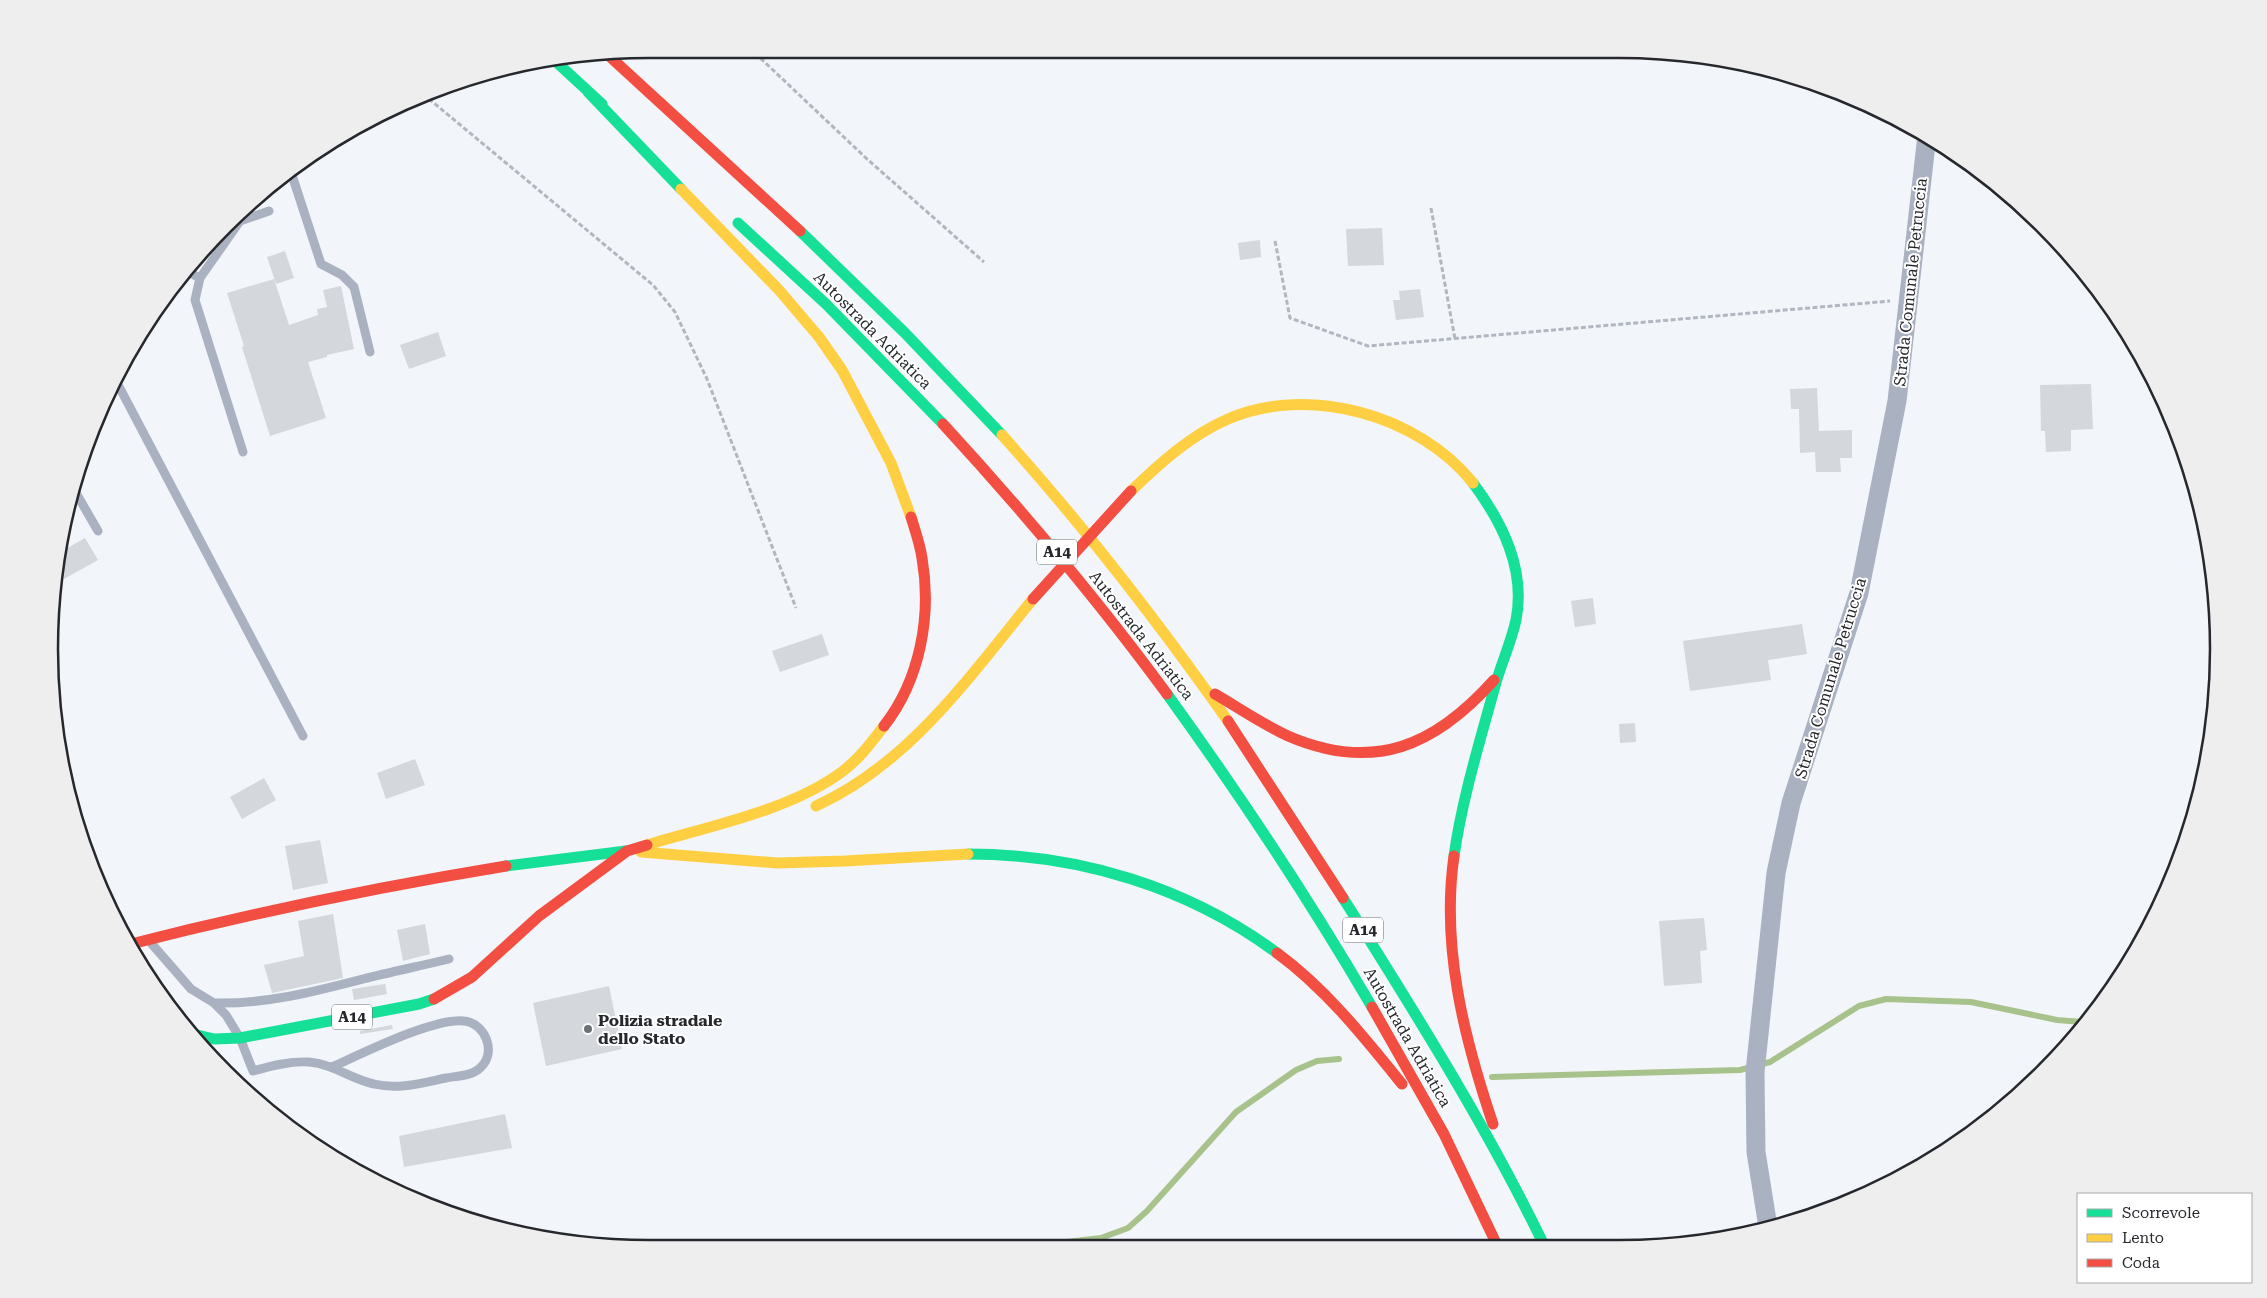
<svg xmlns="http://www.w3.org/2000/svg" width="2267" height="1298" font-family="'Roboto Serif',serif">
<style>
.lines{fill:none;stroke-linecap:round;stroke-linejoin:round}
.stream{stroke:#a8c28b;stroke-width:6}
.building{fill:#d4d7db}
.path{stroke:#b1b7c0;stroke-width:3;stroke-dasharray:5 2.5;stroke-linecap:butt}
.lane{stroke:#aab2c1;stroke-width:9}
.street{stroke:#aab2c1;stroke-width:19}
.fast{stroke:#16e098;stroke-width:11}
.slow{stroke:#ffcf43;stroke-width:11}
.jam{stroke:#f24e42;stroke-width:11}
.jam-bridge{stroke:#f24e42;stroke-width:11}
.poi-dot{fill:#6d7075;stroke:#fff;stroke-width:2}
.labels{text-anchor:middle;stroke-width:4;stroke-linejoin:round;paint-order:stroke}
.shield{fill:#fff;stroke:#67686c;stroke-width:1}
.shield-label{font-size:15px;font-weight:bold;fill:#26282d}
.street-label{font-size:16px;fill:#26282d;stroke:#fff}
.poi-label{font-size:16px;font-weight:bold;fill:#26282d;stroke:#fff;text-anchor:start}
.rim{fill:none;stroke:#26282d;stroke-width:2.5}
</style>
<rect width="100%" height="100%" fill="#f2f5fa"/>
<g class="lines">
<path class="stream" d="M1492 1077 1740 1070 1770 1062 1859 1006 1886 999 1971 1002 2057 1020 2082 1022
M1031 1246 1101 1238 1128 1228 1147 1211 1236 1112 1296 1070 1317 1061 1339 1059"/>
</g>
<path class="building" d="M1382 228 1384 265 1348 266 1346 229Z
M1260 240 1261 257 1240 260 1238 243Z
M285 251 294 278 276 284 267 257Z
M274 279 289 325 318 315 317 309 327 307 323 290 341 286 354 349 327 355V357L308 362 326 418 270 436 242 347 244 346 227 293Z
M1420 289 1424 317 1396 320 1393 300H1400L1399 291Z
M438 332 446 356 409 369 400 345Z
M2091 384 2093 429 2071 430V451L2046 452 2045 431H2041L2040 385Z
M1817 388 1819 431 1852 430V458H1840L1841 472H1816L1815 452 1800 453 1799 409H1791L1790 389Z
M85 538 98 560 53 585 57 554Z
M1593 598 1596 624 1575 627 1571 601Z
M1802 624 1807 654 1768 660 1771 680 1690 691 1683 641Z
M822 634 829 655 780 672 772 651Z
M1635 723 1636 742 1620 743 1619 724Z
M415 759 425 785 386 799 377 773Z
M264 778 276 800 242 819 230 797Z
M320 840 328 883 293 890 285 846Z
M333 914 343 978 272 993 264 965 304 956 298 921Z
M1704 918 1707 950 1700 951 1702 983 1664 986 1659 921Z
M425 924 430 954 403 961 397 930Z
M385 984 387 994 354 1000 352 989Z
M609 986 622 1049 546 1066 533 1003Z
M392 1025 393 1029 360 1034V1031Z
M505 1114 512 1148 404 1167 399 1136Z"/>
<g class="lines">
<path class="path" d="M755 53 867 159 984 262
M423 94 653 285 675 312 707 379 796 608
M1431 208 1455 339
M1275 241 1290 318 1368 346 1890 301"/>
<path class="lane" d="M290 169 321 264 342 275 354 287 370 352
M186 271 200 278
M114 377 303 736
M243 452 195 300 200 278 240 221 269 211
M72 486 98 531
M151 943 191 989 214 1003 226 1015 240 1038 253 1071C271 1066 290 1061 309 1062 333 1064 351 1079 374 1084 398 1090 422 1083 446 1078 457 1076 473 1076 481 1067 497 1052 485 1023 464 1021 435 1017 361 1054 332 1067
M215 1003C267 1004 313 992 363 979 391 972 420 966 449 959"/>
<path class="street" d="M1768 1227 1756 1152 1755 1072 1776 873 1791 803 1859 593 1897 401 1927 135"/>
<path class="fast" d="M552 58 602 104
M588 92 681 189
M738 223 826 304 943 424
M800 231 905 333 1002 435
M1167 694C1240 795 1309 899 1372 1007
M968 854C1079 854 1188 887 1277 953
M1454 856C1462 799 1480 741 1495 686 1501 664 1511 643 1516 620 1526 569 1502 522 1473 483
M506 866 626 851
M1343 898C1414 1011 1486 1125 1544 1245
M189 1033 214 1039 240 1038 419 1004 434 999"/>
<path class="slow" d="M681 189 779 290 819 337 842 370 891 463 911 517
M1002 435C1084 526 1158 622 1228 721
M1131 491C1160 463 1191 435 1228 419 1308 384 1419 415 1473 483
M816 806C910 763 969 677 1033 599
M647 845C709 826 792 810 843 771 859 759 871 743 884 726
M641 852 777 863 845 861 968 854"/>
<path class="jam" d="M607 54 800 231
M943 424C1022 510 1098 600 1167 694
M1215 694C1239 708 1262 724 1288 736 1374 773 1435 746 1494 680
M1228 721 1343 898
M884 726C920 680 932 616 922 558 920 544 915 530 911 517
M1454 856C1441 947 1464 1038 1493 1124
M127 945C252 913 378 887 506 866
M1277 953C1326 989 1364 1037 1402 1084
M434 999 472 977 539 916 627 851 647 845
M1372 1007 1444 1134 1497 1245"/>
<path class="jam-bridge" d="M1033 599 1131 491"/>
</g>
<circle class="poi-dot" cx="588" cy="1029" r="5"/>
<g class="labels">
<g class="shield">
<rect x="1037" y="539.5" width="40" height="25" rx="4"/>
<rect x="1343" y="917.5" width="40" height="25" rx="4"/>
<rect x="332" y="1004.5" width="40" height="25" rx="4"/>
</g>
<g class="shield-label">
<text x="1057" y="557">A14</text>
<text x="1363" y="935">A14</text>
<text x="352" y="1022">A14</text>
</g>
<g class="street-label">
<text transform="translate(1910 282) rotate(-84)" y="6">Strada Comunale Petruccia</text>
<text transform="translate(873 330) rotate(45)" y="6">Autostrada Adriatica</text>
<text transform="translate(1142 635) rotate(52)" y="6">Autostrada Adriatica</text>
<text transform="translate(1830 678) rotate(-73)" y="6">Strada Comunale Petruccia</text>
<text transform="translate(1408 1037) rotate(60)" y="6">Autostrada Adriatica</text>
</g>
<g class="poi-label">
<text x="598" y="1026">Polizia stradale<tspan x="598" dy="18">dello Stato</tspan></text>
</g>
</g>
<path d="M0 0H2267V1298H0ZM649 58H1619A591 591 0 0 1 2210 649V649A591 591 0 0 1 1619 1240H649A591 591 0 0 1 58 649V649A591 591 0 0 1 649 58Z" fill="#eee" fill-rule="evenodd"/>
<path class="rim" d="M649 58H1619A591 591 0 0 1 2210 649V649A591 591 0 0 1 1619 1240H649A591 591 0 0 1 58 649V649A591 591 0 0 1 649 58Z"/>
<rect x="2077" y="1193" width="175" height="90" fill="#ffffff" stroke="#a8a9ab"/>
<rect x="2087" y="1209" width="25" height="8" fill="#16e098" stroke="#a8a9ab"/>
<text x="2122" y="1218" font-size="15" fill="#26282d">Scorrevole</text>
<rect x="2087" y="1234" width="25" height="8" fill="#ffcf43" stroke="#a8a9ab"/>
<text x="2122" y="1243" font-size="15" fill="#26282d">Lento</text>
<rect x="2087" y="1259" width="25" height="8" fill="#f24e42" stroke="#a8a9ab"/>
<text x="2122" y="1268" font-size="15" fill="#26282d">Coda</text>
</svg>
